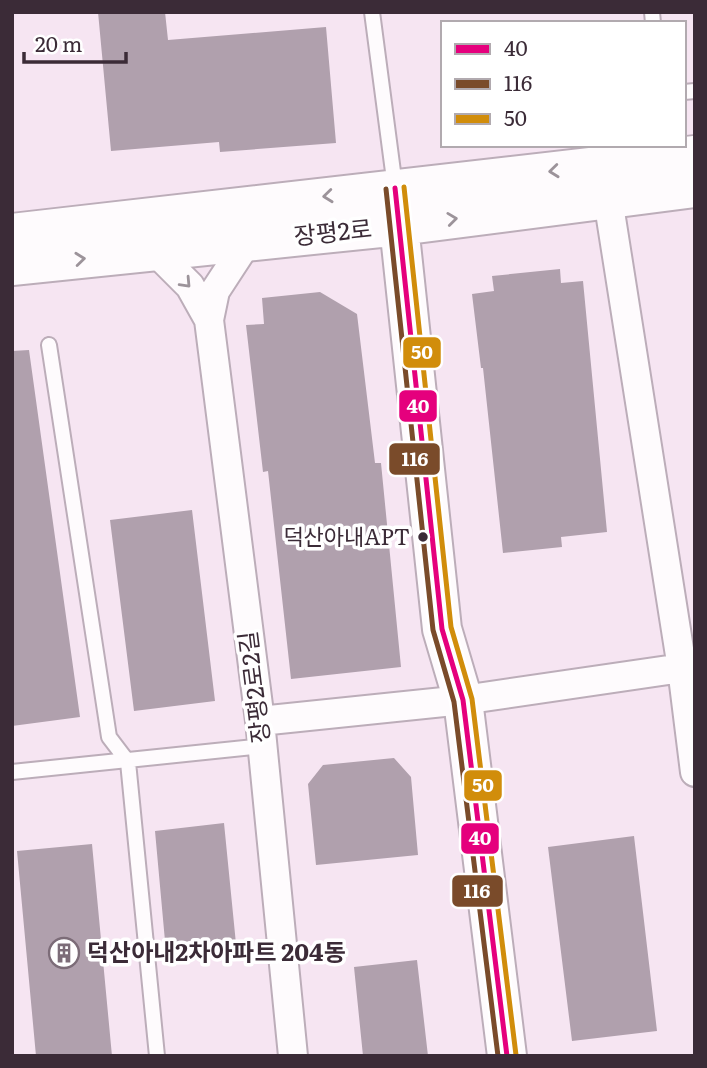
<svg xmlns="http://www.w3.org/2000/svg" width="707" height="1068" font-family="Literata,'Noto Sans KR',serif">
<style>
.building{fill:#b0a0ad}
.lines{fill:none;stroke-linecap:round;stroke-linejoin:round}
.lane-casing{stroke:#bcadb9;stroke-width:18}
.street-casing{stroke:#bcadb9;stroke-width:32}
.secondary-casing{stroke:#bcadb9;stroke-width:42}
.lane{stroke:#fefbfd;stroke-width:14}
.street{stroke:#fefbfd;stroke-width:28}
.secondary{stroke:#fefbfd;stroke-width:38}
.bus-1-casing{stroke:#fff;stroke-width:10}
.bus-2-casing{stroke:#fff;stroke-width:10}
.bus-3-casing{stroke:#fff;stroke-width:10}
.bus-1{stroke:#e5007d;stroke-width:5}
.bus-2{stroke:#7a4b2a;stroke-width:5}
.bus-3{stroke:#d18d0b;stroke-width:5}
.oneway{stroke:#9c939a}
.bus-dot{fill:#3b2b37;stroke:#fff;stroke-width:2.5}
.labels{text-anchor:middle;stroke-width:7;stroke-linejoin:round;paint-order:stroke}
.bus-label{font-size:22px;fill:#3b2b37;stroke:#fff;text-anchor:end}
.street-label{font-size:24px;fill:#3b2b37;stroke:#fff}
.poi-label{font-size:24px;font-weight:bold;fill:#3b2b37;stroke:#fff;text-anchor:start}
.line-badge{stroke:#fff;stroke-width:2.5}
.badge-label{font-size:19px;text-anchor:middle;font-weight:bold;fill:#fff}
</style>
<rect width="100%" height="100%" fill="#f6e5f2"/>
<path class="building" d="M98 12H165L168 40 326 27 336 143 220 152 219 142 111 151Z
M560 269 561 283 583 281 607 532 561 537 562 547 503 553 483 368H481L472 294 494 291 492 276Z
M320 292 357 314 375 463H381L401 667 291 679 268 471 263 472 246 325 264 324 262 298Z
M29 350 80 717 12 726V351Z
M192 510 215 701 134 711 110 520Z
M394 758 411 777 418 855 316 865 308 784 323 765Z
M224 823 237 954 167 963 155 831Z
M634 836 657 1031 572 1041 548 847Z
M92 844 112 1056H36L17 851Z
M417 960 428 1056H363L354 967Z"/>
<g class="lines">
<g class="lane-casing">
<path id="lane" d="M372 12 395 187
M652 12 653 23
M684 92 695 91
M49 345 109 737 128 762 157 1056
M12 772 263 746"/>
</g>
<g class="street-casing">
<path id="street" d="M605 180 682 668 695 772
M247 242 215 291 209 320 260 721 293 1056
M155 251 190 286 209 320
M260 721 463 700 682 668"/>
</g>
<g class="secondary-casing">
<path id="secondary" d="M395 188 442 629 463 700 507 1056
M12 233 695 155
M12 266 400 226 695 188"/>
</g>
<use href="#lane" class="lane"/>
<use href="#street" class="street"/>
<use href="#secondary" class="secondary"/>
<g class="bus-1-casing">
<path id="bus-1" d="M395 188 442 629 463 700 507 1056"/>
</g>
<g class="bus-2-casing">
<path id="bus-2" d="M386 189 433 630 454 702 498 1056"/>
</g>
<g class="bus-3-casing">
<path id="bus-3" d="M404 187 451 627 472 699 516 1055"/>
</g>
<use href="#bus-1" class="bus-1"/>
<use href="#bus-2" class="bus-2"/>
<use href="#bus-3" class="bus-3"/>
</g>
<defs><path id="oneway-chevron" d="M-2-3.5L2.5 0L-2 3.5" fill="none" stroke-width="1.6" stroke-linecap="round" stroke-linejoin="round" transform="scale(1.75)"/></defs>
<g class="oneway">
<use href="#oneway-chevron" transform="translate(554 171) rotate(174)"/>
<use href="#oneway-chevron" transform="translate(328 196) rotate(174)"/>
<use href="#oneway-chevron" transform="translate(452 219) rotate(-7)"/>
<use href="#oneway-chevron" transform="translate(80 259) rotate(-6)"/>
<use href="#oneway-chevron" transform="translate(186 283) rotate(47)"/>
</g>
<defs>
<g id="building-ring" transform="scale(1.575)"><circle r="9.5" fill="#fff" stroke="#7c6c78" stroke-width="1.5"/><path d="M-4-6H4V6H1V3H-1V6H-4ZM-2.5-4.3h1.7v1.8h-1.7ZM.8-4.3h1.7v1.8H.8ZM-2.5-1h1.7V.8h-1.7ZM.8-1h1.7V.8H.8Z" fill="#7c6c78"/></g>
</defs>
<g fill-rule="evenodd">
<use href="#building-ring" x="64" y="953"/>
</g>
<circle class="bus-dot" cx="423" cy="537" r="6"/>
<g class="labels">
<g class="bus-label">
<text x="410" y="545">덕산아내APT</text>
</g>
<g class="street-label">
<text transform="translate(333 233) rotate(-6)" y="8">장평2로</text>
<text transform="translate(255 687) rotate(-97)" y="8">장평2로2길</text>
</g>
<g class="poi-label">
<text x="87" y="961">덕산아내2차아파트 204동</text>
</g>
</g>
<g class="line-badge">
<rect x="402" y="336" width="40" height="33" rx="7" fill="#d18d0b"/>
<rect x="398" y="389" width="40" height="34" rx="7" fill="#e5007d"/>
<rect x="388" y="442" width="53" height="34" rx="7" fill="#7a4b2a"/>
<rect x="463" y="769" width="40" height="33" rx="7" fill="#d18d0b"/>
<rect x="460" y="822" width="40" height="33" rx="7" fill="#e5007d"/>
<rect x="451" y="874" width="53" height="34" rx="7" fill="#7a4b2a"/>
</g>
<g class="badge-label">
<text x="422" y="359">50</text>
<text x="418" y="413">40</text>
<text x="415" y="466">116</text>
<text x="483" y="792">50</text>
<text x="480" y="845">40</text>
<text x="477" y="898">116</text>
</g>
<rect width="707" height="1068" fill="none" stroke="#3b2b37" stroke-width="28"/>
<rect x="441" y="21" width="245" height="126" fill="#ffffff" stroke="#b1aaaf" stroke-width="2"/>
<rect x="455" y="44" width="35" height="10" fill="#e5007d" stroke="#b1aaaf" stroke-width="2"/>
<text x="504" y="56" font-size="21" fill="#3b2b37">40</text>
<rect x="455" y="79" width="35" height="10" fill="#7a4b2a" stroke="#b1aaaf" stroke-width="2"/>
<text x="504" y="91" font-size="21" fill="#3b2b37">116</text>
<rect x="455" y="114" width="35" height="10" fill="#d18d0b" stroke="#b1aaaf" stroke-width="2"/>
<text x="504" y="126" font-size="21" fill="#3b2b37">50</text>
<path d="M24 52v10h102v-10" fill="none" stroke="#3b2b37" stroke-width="3.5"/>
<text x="35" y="52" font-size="21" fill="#3b2b37" stroke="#ffffff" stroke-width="5" paint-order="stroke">20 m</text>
</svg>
